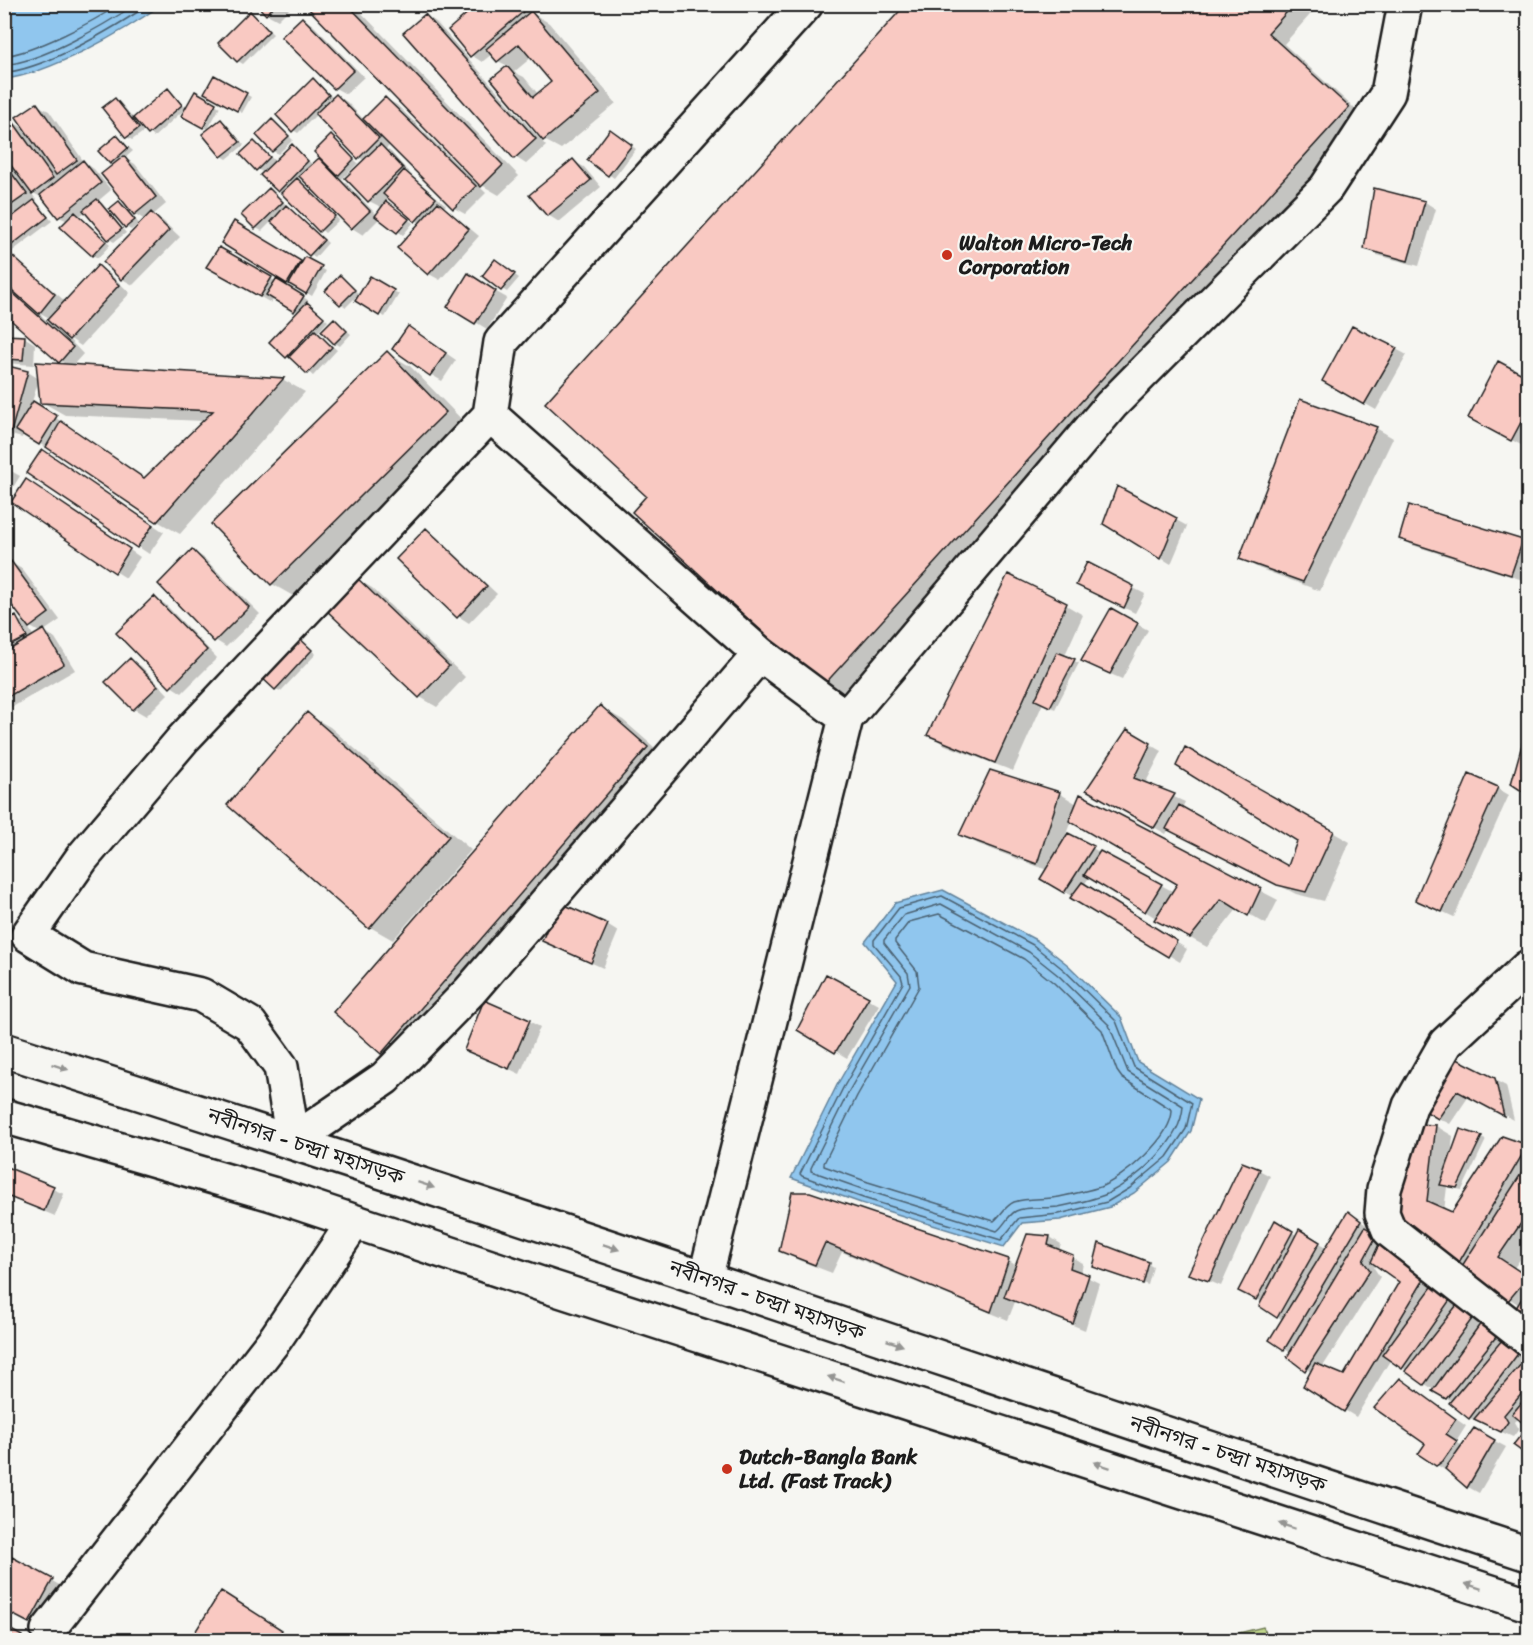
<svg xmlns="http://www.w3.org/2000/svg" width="1533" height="1645" font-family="Sriracha,'Noto Sans Bengali',sans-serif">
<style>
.green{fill:#c0d68b;stroke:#6e7954;stroke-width:1.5}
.water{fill:#90c6ee;stroke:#62829a;stroke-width:1.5}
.shadow{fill:#0003;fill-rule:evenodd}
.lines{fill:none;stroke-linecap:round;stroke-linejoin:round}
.shore{stroke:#4a6070;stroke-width:1.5}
.building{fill:#f9c9c2;stroke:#1c1c1c;stroke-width:1.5}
.minor-casing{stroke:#1c1c1c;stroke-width:38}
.highway-casing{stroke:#1c1c1c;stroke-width:38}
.minor{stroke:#f6f6f2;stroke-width:33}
.highway{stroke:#f6f6f2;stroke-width:33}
.oneway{fill:#949492}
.poi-dot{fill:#c8321e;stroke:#f6f6f2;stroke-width:2}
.labels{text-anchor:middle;stroke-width:4.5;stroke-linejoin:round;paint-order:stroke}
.poi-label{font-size:21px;font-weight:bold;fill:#1c1c1c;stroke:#f6f6f2;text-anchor:start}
.street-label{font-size:21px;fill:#1c1c1c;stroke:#f6f6f2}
</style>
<rect width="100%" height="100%" fill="#f6f6f2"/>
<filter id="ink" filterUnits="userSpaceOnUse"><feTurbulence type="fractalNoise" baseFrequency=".0167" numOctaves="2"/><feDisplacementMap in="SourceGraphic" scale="12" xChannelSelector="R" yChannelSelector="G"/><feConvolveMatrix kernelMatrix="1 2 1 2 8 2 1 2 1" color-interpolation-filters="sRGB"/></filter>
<g filter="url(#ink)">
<path class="green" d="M1263 1627 1270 1640H1211Z"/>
<path class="water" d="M4 5 5 4 161 5C125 31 49 74 5 79Z
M943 890 1036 940 1068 965 1121 1017 1138 1062 1199 1099 1191 1131 1171 1162 1134 1193 1110 1207 1060 1220 1022 1223 1004 1247 861 1203 791 1178 837 1085 897 981 865 942 895 903Z"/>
<path class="shadow" d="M258 4H294L278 20 267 14Z
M312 4H353L519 176 499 195 480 184Z
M448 4H465L457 11Z
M480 4H522L530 14 532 13 549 23 616 103 561 149 544 140 493 79 508 66 498 61 492 54 482 62 471 55ZM532 57 553 82 538 94 524 77 514 72Z
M908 4H1315L1317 7 1284 44 1365 118 840 695 823 685 649 495Z
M250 13 273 34 243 64 238 61Z
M425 15 436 22 546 146 526 164 515 157Z
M302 18 313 25 364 77 346 94 335 88 284 37Z
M214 77 251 97 242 113 206 92Z
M313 80 333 98 336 95 347 102 364 120 386 99 397 105 486 193 465 214 454 208 390 145 386 149 391 152 412 176 446 205 444 207 479 236 440 280 429 274 421 224 390 198 385 202 413 223 403 235 380 218 363 235 352 228 301 176 298 180 339 220 325 233 278 191 264 173 257 169 254 142 276 162 292 146 313 165 319 160 327 165 331 137 358 163 342 179 377 215 383 208 369 201 365 161 359 157 317 114 298 133 293 130Z
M168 90 186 108 154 137 146 130 132 140 127 137 104 108 115 99 120 102 134 119Z
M195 93 220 107 208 129 183 116Z
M37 105 49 111 84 162 94 169 111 190 98 201 102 203 126 233 114 242 109 239 86 211 80 216 110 245 98 258 92 255 68 221 59 217 44 199 30 191 37 201 35 202 52 221 10 253 4 249V213L10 220 14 217 4 211V126L11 121 27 130Z
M221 121 226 123 244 145 227 159 222 156Z
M273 121 293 140 278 154 273 151Z
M616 134 636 149 614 178 589 160Z
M118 137 133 151 125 158 135 164 166 204 153 215 162 220 180 237 133 285 122 279 139 226 137 225 131 230 126 227 119 202 131 209 115 165 111 163ZM128 210H129L145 220 140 225Z
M573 161 584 167 601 187 559 222 548 215 531 195Z
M269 189 328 243 315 258 272 221 262 231 256 228Z
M1376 190 1425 202 1436 209 1419 266 1377 255 1366 248Z
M235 223 303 264 306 259 326 271 312 296 223 242Z
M219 249 308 300 307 303 328 321 317 333 337 350 313 376 293 358 292 360 287 357 299 313 274 298 271 303 208 267Z
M9 255 20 262 66 302 99 267 110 274 130 293 81 346 66 336 83 354 73 365 284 380 305 392 180 534 157 521 46 445 45 447 23 433 22 438 4 433V366L28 372 39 379 32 402 146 478 204 421 65 415 42 402 66 365 4 312V260ZM37 311 51 319 48 322Z
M500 264 519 278 507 292 502 289Z
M468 276 507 298 487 329 449 306Z
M340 277 359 294 346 307 341 304Z
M370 278 399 294 385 317 357 301Z
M4 317 9 320 4 325Z
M334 320 351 334 340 346 335 343Z
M409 328 456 360 442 381 430 374Z
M4 336 24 337 35 344 34 365 4 363Z
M1396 349 1407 355 1376 410 1324 380Z
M387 353 410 366 468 426 295 597 272 584 213 524Z
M1499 363 1528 379V436L1523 446 1481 424Z
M1376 428 1393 438 1320 591 1258 568 1241 558Z
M53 458 164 532 149 554 28 473Z
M4 467 20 476 4 502Z
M38 487 140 557 126 578 115 571Z
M1118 488 1187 526 1171 564 1104 523Z
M426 530 437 537 497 594 469 623 458 616Z
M1400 538 1522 542 1528 545V562L1523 580 1412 545Z
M193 551 204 558 260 614 226 647 215 640Z
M11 563 22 569 60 620 44 631 55 638 75 670 4 712V601L15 618 29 626ZM27 625 41 633 34 637Z
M1087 564 1145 594 1135 613 1089 591Z
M355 578 372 588 465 677 437 707 420 697Z
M154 598 165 604 217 658 182 693 171 686Z
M1066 605 1083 615 1064 657 1079 663 1055 709 1043 703 1013 771 945 745 929 735Z
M1137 624 1148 630 1122 679 1094 667Z
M298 638 316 654 281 691 275 689Z
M130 660 141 666 168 694 146 716 134 709 107 682Z
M600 707 623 720 670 761 404 1065 382 1052Z
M307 714 330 727 471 850 393 940 370 927Z
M1528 729V793L1513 784Z
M1127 731 1162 751 1145 784 1185 802 1182 808 1289 868 1299 840 1186 749 1350 842 1324 901 1296 894 1169 829 1166 834 1088 790Z
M1497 788 1509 795 1454 917 1428 905Z
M1059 793 1077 804 1080 796 1278 900 1266 924 1238 908 1207 947 1173 929 1090 876 1084 885 1187 949 1180 962 1042 878 1047 870 978 844 961 834ZM1071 821 1179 883 1174 892 1066 834Z
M607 925 618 932 603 968 543 941Z
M827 976 879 1005 847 1058 799 1029Z
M529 1021 540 1027 520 1074 465 1049Z
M1448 1056 1506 1086 1514 1120 1469 1096 1450 1124 1438 1118Z
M1414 1126H1436L1453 1136 1451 1157 1461 1131 1486 1140 1462 1190 1447 1187 1444 1211 1452 1214 1502 1138 1528 1147V1248L1514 1268 1528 1277V1314L1518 1307 1519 1305 1474 1274 1472 1277 1397 1225Z
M4 1168 64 1194 55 1216 4 1195Z
M1259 1170 1270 1176 1221 1286 1190 1273Z
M810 1193 1009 1261 1017 1266 1050 1237 1061 1244 1059 1251 1083 1263 1081 1274 1099 1283 1085 1330 1015 1302 1008 1320 842 1252 832 1273 798 1260 781 1250Z
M1349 1213 1372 1229 1370 1232 1528 1350V1425L1519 1418 1515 1422 1519 1429 1513 1437 1470 1418 1451 1403 1453 1402 1425 1384 1391 1359 1356 1417 1305 1386 1312 1373 1289 1356 1291 1353 1271 1340 1283 1320 1261 1306 1263 1303 1240 1290 1275 1222 1298 1236 1300 1231 1328 1248ZM1376 1264 1401 1282 1344 1377 1322 1368 1380 1277 1374 1268Z
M1148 1264 1153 1267 1148 1285 1100 1269Z
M1401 1380 1466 1426 1456 1442 1463 1446 1474 1430 1506 1447 1479 1493 1468 1487 1449 1471 1448 1472 1437 1465Z
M12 1559 63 1587 41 1628 4 1608Z
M221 1593 238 1603 298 1640H191Z
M4 1627 27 1640H4Z"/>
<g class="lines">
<path class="shore" d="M4 56C35 52 93 22 120 4
M4 65C43 61 103 26 136 4
M4 73C50 67 112 29 150 4
M942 896 1033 945 1064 970 1116 1021 1134 1067 1192 1103 1186 1129 1167 1157 1130 1188 1107 1202 1059 1214 1019 1218 1001 1240 863 1198 802 1176 800 1174 843 1088 903 983 901 976 874 944V940L899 908Z
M941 904 1029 952 1059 976 1109 1025 1128 1072 1183 1106C1181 1142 1138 1178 1107 1194 1093 1200 1073 1204 1058 1207 1045 1209 1028 1206 1016 1211 1008 1215 1004 1226 997 1231L865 1190 811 1171V1168L849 1091 910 985 908 973 884 943V940L904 915Z
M939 914 1024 959 1054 983 1102 1030 1117 1071 1122 1078 1172 1110C1172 1137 1124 1178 1100 1187 1087 1191 1073 1194 1059 1197 1045 1200 1028 1197 1014 1202 1005 1206 1001 1215 994 1221L868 1182 824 1166V1163L857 1096 919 987 917 971 895 943V940L909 922Z"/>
</g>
<path class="building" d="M256 4H276L266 15Z
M310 4H347L503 165 481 187 307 7Z
M478 4H517L523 12 470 57 448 30Z
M906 4H1294L1268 33 1349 107 822 687 632 512 646 496 545 403Z
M250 11 269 31 237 62 218 43Z
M531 11 600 93 543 141 491 79 507 66 533 97 551 82 519 44 497 62 486 49Z
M425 14 536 139 514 159 403 33Z
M302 17 354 70 334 89 281 37Z
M214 75 247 93 237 111 204 93Z
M313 78 329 95 292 132 276 115Z
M168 88 182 105 148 135 133 118Z
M195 91 216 103 203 128 181 116Z
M336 94 379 138 358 159 315 114Z
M385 97 476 186 453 209 363 119Z
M115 98 139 128 126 138 102 108Z
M37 103 77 160 56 175 16 117Z
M11 119 53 178 32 194 4 156V124Z
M221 119 240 142 221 157 202 134Z
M272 119 289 136 272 152 256 135Z
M610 129 632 145 608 176 587 160Z
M117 135 128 148 110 164 98 151Z
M331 135 354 159 338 176 314 152Z
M254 141 270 157 256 171 240 154Z
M292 144 308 161 278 192 260 175Z
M380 144 403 168 368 202 345 178Z
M124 156 156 197 134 215 101 174Z
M319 158 370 211 351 229 299 176Z
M573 159 591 180 547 216 529 195Z
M83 160 101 183 58 218 40 195Z
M4 163 27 194 4 210Z
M404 170 436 198 415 222 383 194Z
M297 178 335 216 319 232 281 193Z
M269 188 283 202 255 229 241 215Z
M1374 188 1425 201 1408 261 1364 249Z
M97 199 122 229 108 240 83 210Z
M34 200 48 217 4 251V223Z
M119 201 135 220 125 228 109 209Z
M386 201 409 219 397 233 375 216Z
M438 202 469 229 428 275 397 248Z
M286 205 324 240 309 256 271 222Z
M75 212 106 241 92 256 60 227Z
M151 212 169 230 121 280 103 262Z
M234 221 301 261 287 284 221 243Z
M219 247 272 277 260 297 206 267Z
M9 253 55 294 39 314 4 283V258Z
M305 257 322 266 306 294 289 284Z
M495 259 515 274 501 291 482 276Z
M98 265 119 285 69 340 47 320Z
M468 273 496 291 475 324 447 307Z
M340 275 355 290 340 305 325 291Z
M370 276 394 290 379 316 355 301Z
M276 279 304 296 294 312 266 295Z
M4 285 73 347 59 363 4 314Z
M307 302 324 317 286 358 269 342Z
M334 318 347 331 334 344 321 331Z
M408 326 446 353 430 376 392 349Z
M1352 326 1397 348 1364 405 1322 381Z
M315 330 332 347 307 374 289 357Z
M4 335 25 336 23 360 4 359Z
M387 351 446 412 271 585 211 524Z
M1498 361 1528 377V409L1511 441 1468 418Z
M36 362 284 378 157 522 46 447 61 421 144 478 213 411 40 403Z
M4 365 28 371 11 432 4 431Z
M1300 399 1377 427 1303 582 1239 559Z
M33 401 57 416 39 445 15 430Z
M42 449 153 525 137 548 26 473Z
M26 479 130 549 115 573 11 502Z
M1117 486 1177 518 1160 559 1103 524Z
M1409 505 1523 540 1511 575 1399 539Z
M426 528 487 586 457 618 396 559Z
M192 549 249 607 214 642 158 584Z
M11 561 49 613 29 628 4 595V565Z
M1087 562 1134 586 1124 608 1076 585Z
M1008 574 1067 603 995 763 927 735Z
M355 576 449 666 419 698 324 608Z
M154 596 207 650 170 688 116 633Z
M1111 608 1138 623 1110 674 1081 661Z
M16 616 27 637 4 649V622Z
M44 629 64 664 4 699V653Z
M297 636 312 650 275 690 260 676Z
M1057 652 1075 659 1050 707 1035 700Z
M130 658 158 686 133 710 105 682Z
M600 705 648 747 381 1054 333 1012Z
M307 712 449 836 369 929 227 805Z
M1528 723V795L1511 784Z
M1127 729 1151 743 1134 778 1175 794 1154 828 1086 790Z
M1185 747 1334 831 1306 892 1277 885 1166 829 1179 805 1288 866 1297 841 1176 766Z
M990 770 1060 792 1037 864 959 835Z
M1469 774 1498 787 1442 912 1415 900Z
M1080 794 1261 888 1248 916 1221 899 1190 938 1154 920 1177 884 1069 821Z
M1068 833 1094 846 1064 893 1040 879Z
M1100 851 1162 884 1145 912 1084 875Z
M1082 882 1177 941 1168 957 1070 898Z
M558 902 608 924 591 963 542 941Z
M826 974 869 997 835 1053 797 1030Z
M484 1000 530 1020 509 1069 464 1050Z
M1447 1054 1495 1078 1504 1116 1457 1091 1438 1119 1420 1108Z
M1413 1124 1436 1125 1427 1201 1452 1212 1502 1136 1528 1145 1455 1269 1390 1212Z
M1460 1129 1482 1136 1457 1188 1440 1185Z
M1242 1162 1260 1169 1209 1281 1188 1274Z
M1528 1163V1213L1498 1257 1528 1277 1508 1301 1462 1266Z
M4 1166 54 1186 44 1211 4 1195Z
M792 1192H810L1009 1259 991 1312 825 1243 815 1265 779 1251Z
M1348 1211 1361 1221 1284 1350 1269 1340Z
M1275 1220 1293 1231 1256 1300 1238 1291Z
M1365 1227 1377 1235 1363 1261 1370 1270 1305 1371 1287 1357Z
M1299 1229 1320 1242 1277 1318 1259 1306Z
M1027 1234 1050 1236 1048 1245 1073 1255 1070 1268 1089 1275 1073 1324 1004 1297Z
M1381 1240 1428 1273 1344 1412 1303 1386 1315 1363 1344 1375 1399 1282 1371 1262Z
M1099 1243 1149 1262 1143 1284 1093 1267Z
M1437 1280 1454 1294 1402 1369 1382 1355Z
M1528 1288V1316L1516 1308Z
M1464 1296 1477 1312 1424 1385 1405 1371Z
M1486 1316 1500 1332 1446 1399 1432 1391Z
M1508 1333 1523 1347 1469 1419 1449 1403Z
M1528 1356V1386L1504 1415 1508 1422 1501 1432 1474 1419Z
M1400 1378 1456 1419 1446 1434 1457 1441 1443 1461 1436 1466 1418 1454 1425 1444 1374 1408Z
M1528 1395V1418L1524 1424 1512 1414Z
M1528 1426V1456L1513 1445Z
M1474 1428 1495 1440 1467 1488 1445 1469Z
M12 1557 53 1579 29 1623 4 1610V1570Z
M221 1591 282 1630 275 1640H190Z
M4 1626 22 1636 19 1640H4Z"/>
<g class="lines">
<g class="minor-casing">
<path id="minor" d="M806 4 501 342 490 415 760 654 846 718
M490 415 183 739 82 858 28 935 83 969 201 995 250 1024 281 1067 293 1141 385 1078 470 991 760 654
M1528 967 1446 1043 1410 1106 1384 1189 1382 1213 1389 1230 1528 1339
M705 1279 846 718 1111 405 1326 188 1388 93 1405 4
M48 1630 276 1338 354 1222"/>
</g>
<g class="highway-casing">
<path id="highway" d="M4 1050C515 1211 1020 1387 1528 1554
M4 1116 272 1194 544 1285 1528 1604"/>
</g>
<use href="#minor" class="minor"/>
<use href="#highway" class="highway"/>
</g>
<defs><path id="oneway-solid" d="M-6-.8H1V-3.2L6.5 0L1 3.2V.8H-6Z" transform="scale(1.5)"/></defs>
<g class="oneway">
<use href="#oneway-solid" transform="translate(60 1067) rotate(18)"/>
<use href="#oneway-solid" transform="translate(426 1185) rotate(19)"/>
<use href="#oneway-solid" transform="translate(611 1247) rotate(19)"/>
<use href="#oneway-solid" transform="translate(895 1343) rotate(19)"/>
<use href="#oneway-solid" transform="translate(836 1379) rotate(-162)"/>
<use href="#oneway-solid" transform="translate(1102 1465) rotate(-162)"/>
<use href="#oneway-solid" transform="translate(1287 1526) rotate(-162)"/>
<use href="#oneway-solid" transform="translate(1473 1586) rotate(-162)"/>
</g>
</g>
<g class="poi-dot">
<circle cx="947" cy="255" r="6"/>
<circle cx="727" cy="1469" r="6"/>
</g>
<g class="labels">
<g class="poi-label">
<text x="959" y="250">Walton Micro-Tech<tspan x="959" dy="24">Corporation</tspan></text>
<text x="739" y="1464">Dutch-Bangla Bank<tspan x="739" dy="24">Ltd. (Fast Track)</tspan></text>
</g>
<g class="street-label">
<text transform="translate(306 1146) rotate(18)" y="7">নবীনগর - চন্দ্রা মহাসড়ক</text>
<text transform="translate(767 1300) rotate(19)" y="7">নবীনগর - চন্দ্রা মহাসড়ক</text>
<text transform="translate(1228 1454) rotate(18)" y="7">নবীনগর - চন্দ্রা মহাসড়ক</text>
</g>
</g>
<rect width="1533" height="1645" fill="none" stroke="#f6f6f2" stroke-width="24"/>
<rect x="12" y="12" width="1509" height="1621" fill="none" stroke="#1c1c1c" stroke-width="2" filter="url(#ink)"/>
</svg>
